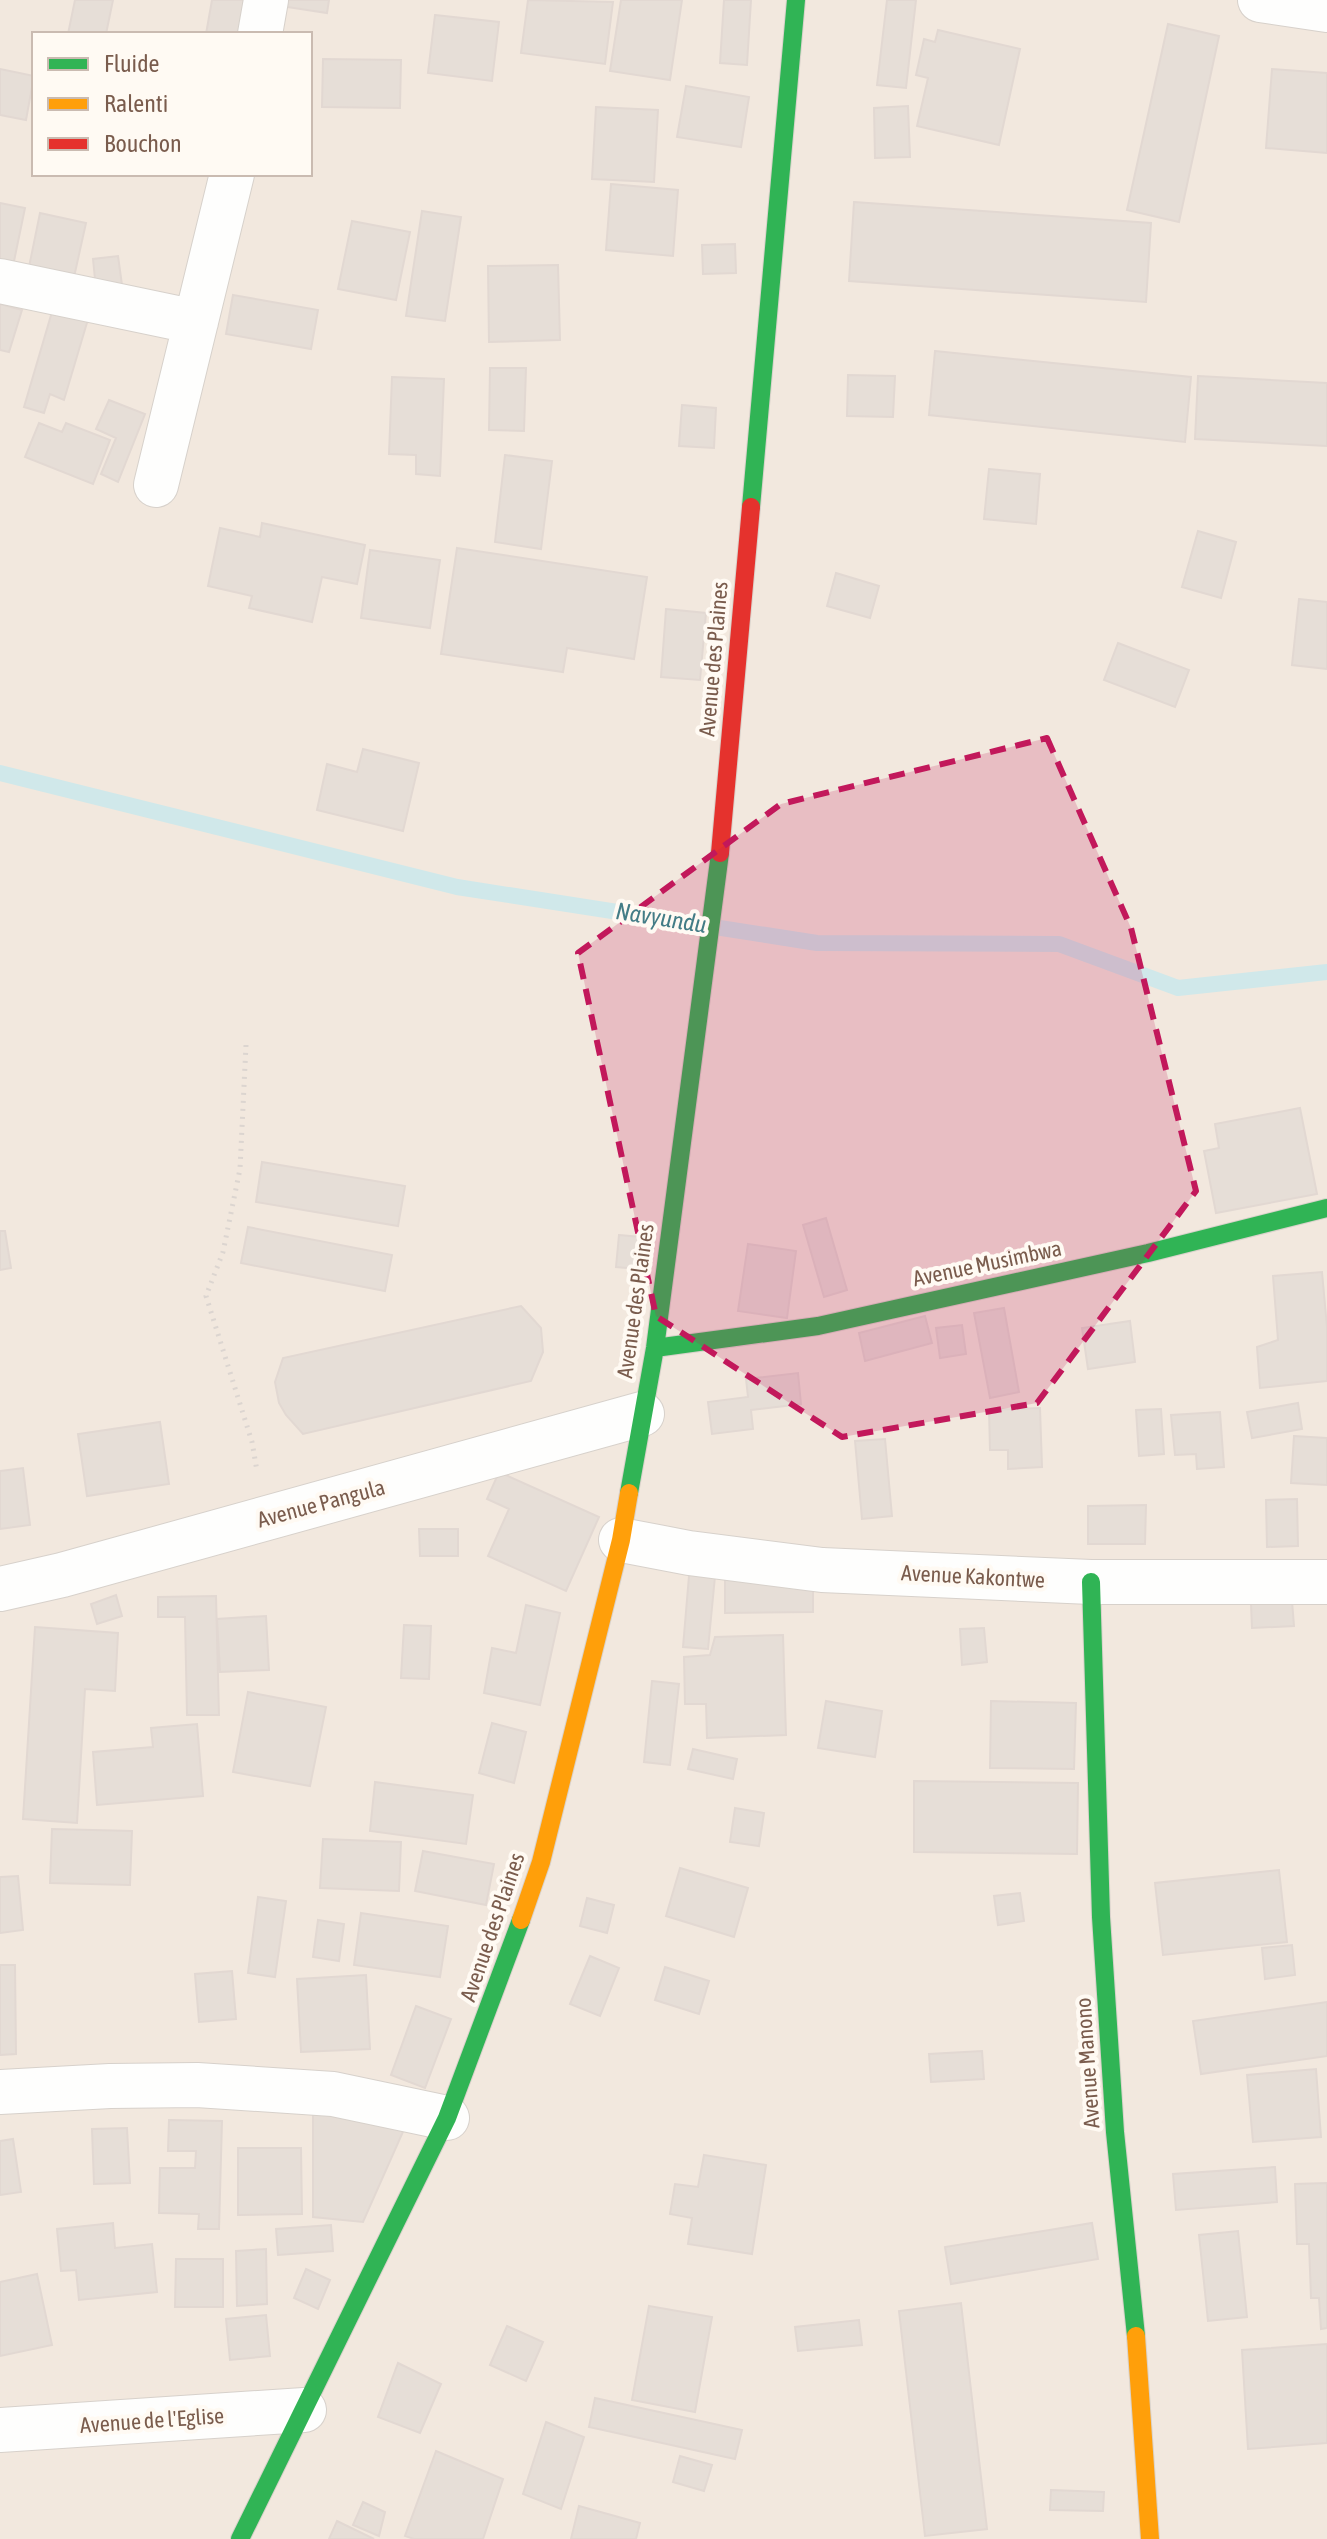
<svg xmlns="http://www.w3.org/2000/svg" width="1327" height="2539" font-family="'Asap Condensed',sans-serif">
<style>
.residential{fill:#f2e8de;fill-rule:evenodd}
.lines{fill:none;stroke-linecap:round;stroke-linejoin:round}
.stream{stroke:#d0e8ea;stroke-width:16}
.building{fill:#e6ded7;stroke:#e2d8d2;stroke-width:2}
.street-casing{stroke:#d7d1cb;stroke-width:46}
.fast-casing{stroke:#d9d2cb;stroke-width:20}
.slow-casing{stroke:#d9d2cb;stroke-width:20}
.jam-casing{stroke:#d9d2cb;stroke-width:20}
.path{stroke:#dcd5d0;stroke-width:5;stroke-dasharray:2 6;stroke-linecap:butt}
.street{stroke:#fefefd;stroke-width:44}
.fast{stroke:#30b455;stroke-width:18}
.slow{stroke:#ff9f0a;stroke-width:18}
.jam{stroke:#e5322d;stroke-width:18}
.marked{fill:#c2185b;fill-opacity:0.2;stroke:#c2185b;stroke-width:6;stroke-dasharray:16 10;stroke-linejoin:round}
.labels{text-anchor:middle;stroke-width:8;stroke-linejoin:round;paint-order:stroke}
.street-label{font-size:22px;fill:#7a5c4d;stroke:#fffaf3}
.water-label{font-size:24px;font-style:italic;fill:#437c86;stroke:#fffaf3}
</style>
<rect width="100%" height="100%" fill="#f9f5f0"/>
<path class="residential" d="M0 0H1327V2539H0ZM34 34H310V174H34Z"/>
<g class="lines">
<path class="stream" d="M0 773 457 887 817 943 1059 944 1178 988 1327 972"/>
</g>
<path class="building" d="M75 0H113L106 34H68Z
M212 0H261L255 34H206Z
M275 0H329L327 13 274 5Z
M528 0 613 2 605 64 521 53Z
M621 0H682L670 80 610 71Z
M724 0H751L747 65 720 63Z
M887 0H916L906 88 877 85Z
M435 15 499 22 492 81 428 73Z
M1168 24 1219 36 1179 222 1127 210Z
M938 30 1020 49 999 145 917 126 928 78 916 75 924 39 935 42Z
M323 59 401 60 400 108 322 107Z
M0 69 34 76 26 120 0 115Z
M1272 69 1327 73V153L1266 148Z
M686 86 749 97 741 147 677 137Z
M908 106 910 157 875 158 874 108Z
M596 107 658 110 654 182 592 179Z
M611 184 678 190 673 256 606 250Z
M854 202 1151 223 1146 302 849 281Z
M0 203 25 208 13 266 0 263Z
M422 211 461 217 445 321 406 316Z
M40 213 86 223 74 277 29 267Z
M352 221 410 232 396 300 338 289Z
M735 244 736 273 703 274 702 245Z
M118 256 122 285 96 289 93 259Z
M558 265 560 340 489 342 488 266Z
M233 295 318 310 311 349 226 334Z
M0 304 22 310 9 352 0 350Z
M54 305 89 316 64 400 50 394 44 413 24 407Z
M935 351 1191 377 1185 442 929 415Z
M490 368H526L524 431 489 430Z
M848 375 895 376 893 417 847 416Z
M1198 376 1327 383V446L1195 439Z
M392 377 444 379 440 476 416 474V455L389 454Z
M109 400 145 414 118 482 101 474 116 438 96 429Z
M682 405 716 408 714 448 679 446Z
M39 423 62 432 66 423 110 440 93 484 25 457Z
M505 455 552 461 541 549 495 542Z
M989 469 1040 474 1036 524 984 519Z
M262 523 365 545 357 584 322 577 312 622 249 608 252 596 208 586 220 528 260 537Z
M1198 531 1236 542 1221 598 1182 587Z
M457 548 647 577 634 659 567 648 563 672 441 654Z
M370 550 440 560 430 628 361 618Z
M836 573 879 586 870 618 827 606Z
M1299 599 1327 602V669L1292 665Z
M666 609 706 613 700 680 661 677Z
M1118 643 1189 670 1175 707 1104 680Z
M363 749 419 763 403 831 317 810 327 764 357 772Z
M1300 1108 1317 1194 1216 1213 1204 1151 1219 1148 1215 1124Z
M262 1162 405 1186 398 1226 256 1202Z
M826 1218 847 1290 824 1297 803 1225Z
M248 1227 392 1255 385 1291 241 1263Z
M0 1231H5L11 1268 0 1270Z
M619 1235 641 1237 638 1269 616 1267Z
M748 1244 796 1251 787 1318 738 1311Z
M1322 1272 1327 1327V1381L1260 1388 1257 1347 1278 1340 1273 1276Z
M521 1306 541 1328 543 1352 531 1381 303 1434 286 1415 279 1403 275 1382 283 1358Z
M1004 1308 1019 1392 990 1398 974 1313Z
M925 1316 932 1343 865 1361 859 1333Z
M1130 1321 1135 1362 1088 1369 1082 1328Z
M962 1325 966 1354 940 1358 936 1328Z
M798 1373 801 1404 751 1410 753 1429 712 1434 708 1402 748 1397 746 1379Z
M1298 1403 1302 1429 1252 1438 1247 1412Z
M1040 1408 1042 1467 1008 1469V1450H990L989 1410Z
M1161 1409 1164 1454 1139 1456 1136 1410Z
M1220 1412 1224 1467 1197 1469 1196 1454 1175 1455 1171 1415Z
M160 1422 169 1484 87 1496 78 1434Z
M1294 1436 1327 1438V1485L1291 1483Z
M885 1439 892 1516 862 1519 855 1441Z
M23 1468 30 1525 0 1529V1471Z
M499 1472 599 1517 566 1591 488 1556 509 1509 487 1499Z
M1297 1499 1298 1546 1267 1547 1266 1500Z
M1146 1505 1145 1544H1088V1506Z
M419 1529H458V1556H420Z
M690 1564 716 1566 708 1649 683 1647Z
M813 1577V1612L725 1613V1578Z
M116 1595 122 1616 97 1624 91 1604Z
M216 1596 219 1715H187L185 1617H158V1597Z
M1292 1601 1294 1626 1252 1628 1251 1604Z
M526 1605 560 1613 540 1705 484 1693 492 1648 516 1653Z
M266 1616 269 1670 220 1672 217 1619Z
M404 1625 431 1626 429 1679 401 1678Z
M35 1627 118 1633 115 1691 85 1689 77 1823 23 1819Z
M984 1628 987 1662 962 1665 960 1629Z
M783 1635 786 1735 707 1738 706 1704H685L684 1657 710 1655 715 1637Z
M652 1681 679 1684 670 1765 644 1762Z
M248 1692 326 1707 310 1786 233 1772Z
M826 1701 882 1711 875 1757 818 1748Z
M991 1701 1076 1703 1074 1769 990 1768Z
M492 1723 526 1732 514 1783 479 1773Z
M197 1724 203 1796 97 1805 93 1752 153 1747 151 1728Z
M693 1749 737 1759 733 1779 688 1769Z
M914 1781 1078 1783 1077 1854 914 1852Z
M375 1782 473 1795 466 1844 370 1831Z
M735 1808 764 1813 759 1846 730 1842Z
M52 1829 132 1831 130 1885 50 1883Z
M323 1839 401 1842 399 1891 320 1888Z
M423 1851 494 1864 486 1905 415 1891Z
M680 1868 748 1888 734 1937 666 1916Z
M1279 1870 1287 1942 1163 1955 1155 1883Z
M18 1876 23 1930 0 1933V1877Z
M1020 1893 1024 1921 998 1925 994 1896Z
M258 1897 286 1901 275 1977 248 1973Z
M587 1898 614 1905 607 1933 580 1926Z
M361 1913 448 1926 440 1977 354 1965Z
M318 1920 344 1924 339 1961 313 1957Z
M1292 1945 1295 1975 1265 1979 1262 1948Z
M590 1956 619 1968 600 2016 570 2004Z
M0 1965H15L16 2054 0 2055Z
M665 1967 709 1981 699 2014 655 2000Z
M232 1971 236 2019 199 2022 195 1974Z
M366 1975 370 2049 301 2052 297 1979Z
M1327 2002V2056L1201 2074 1193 2021Z
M416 2006 451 2019 425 2088 391 2075Z
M982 2051 984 2079 931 2082 929 2054Z
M1316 2069 1321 2137 1253 2142 1247 2075Z
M313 2104 406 2125 363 2222 313 2217Z
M169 2120 222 2121 219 2229H198L199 2214 159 2213 160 2168H195L196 2151H168Z
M127 2128 130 2183 94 2184 92 2129Z
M13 2139 21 2192 0 2195V2141Z
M238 2148H301L302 2214 238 2215Z
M704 2155 766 2165 752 2254 688 2244 692 2218 670 2214 675 2184 698 2187Z
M1275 2167 1277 2202 1176 2210 1173 2174Z
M1327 2183V2328L1321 2329 1319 2298H1311L1309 2244H1297L1295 2184Z
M113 2223 115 2248 152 2244 157 2292 79 2300 76 2270 61 2271 57 2229Z
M1092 2223 1098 2259 951 2284 945 2247Z
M331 2225 333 2251 278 2255 276 2229Z
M1238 2231 1247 2317 1208 2321 1199 2235Z
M266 2249 267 2304 237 2306 236 2251Z
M176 2259H223V2307H175Z
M306 2269 330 2280 318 2309 294 2298Z
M37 2274 52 2345 0 2356V2282Z
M961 2303 987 2529 925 2536 899 2311Z
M649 2306 712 2317 695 2412 632 2400Z
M266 2315 270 2356 230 2360 226 2319Z
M859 2320 862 2345 798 2351 795 2327Z
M507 2326 543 2342 526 2381 490 2365Z
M1327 2344V2443L1248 2449 1242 2350Z
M398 2363 441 2384 420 2433 378 2417Z
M595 2398 742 2430 735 2459 589 2427Z
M546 2422 584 2437 561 2509 523 2494Z
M436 2451 503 2479 483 2539H414L405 2536Z
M680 2456 712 2465 704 2491 673 2482Z
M1051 2490 1104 2492 1103 2511 1050 2510Z
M363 2502 385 2512 379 2536 353 2525Z
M579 2506 640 2523 636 2539H571Z
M337 2521 374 2539H329Z"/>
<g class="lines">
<g class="street-casing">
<path id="street" d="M1260 0 1327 10
M260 34 266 0
M0 281 196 322
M156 485 232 174
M621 1540 689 1553 822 1570 1091 1582H1327
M0 1589 62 1575 642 1414
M0 2092 110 2086 197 2085 333 2094 447 2118
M0 2430 304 2410"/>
</g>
<g class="fast-casing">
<path id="fast" d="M751 507 796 0
M655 1348 818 1326 1148 1253 1327 1208
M629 1493 655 1348 720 853
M1091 1582 1101 1917 1115 2132 1136 2336
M240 2539 447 2118 521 1920"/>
</g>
<g class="slow-casing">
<path id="slow" d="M521 1920 541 1862 621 1540 629 1493
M1136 2336 1150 2539"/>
</g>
<g class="jam-casing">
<path id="jam" d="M720 853 751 507"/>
</g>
<path class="path" d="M246 1045 240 1169 223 1252 206 1296 252 1442 257 1471"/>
<use href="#street" class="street"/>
<use href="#fast" class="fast"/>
<use href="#slow" class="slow"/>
<use href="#jam" class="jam"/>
</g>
<path class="marked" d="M1047 738 1131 928 1196 1191 1037 1403 842 1437 656 1316 578 953 781 804Z"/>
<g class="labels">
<g class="street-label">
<text transform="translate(713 659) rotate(-85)" y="8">Avenue des Plaines</text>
<text transform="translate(987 1263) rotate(-12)" y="8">Avenue Musimbwa</text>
<text transform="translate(635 1301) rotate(-82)" y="8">Avenue des Plaines</text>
<text transform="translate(321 1503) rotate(-15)" y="8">Avenue Pangula</text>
<text transform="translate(973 1576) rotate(3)" y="8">Avenue Kakontwe</text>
<text transform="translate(492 1927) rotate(-71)" y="8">Avenue des Plaines</text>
<text transform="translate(1087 2063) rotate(-94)" y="8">Avenue Manono</text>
<text transform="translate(152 2420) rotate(-4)" y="8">Avenue de l'Eglise</text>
</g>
<g class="water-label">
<text transform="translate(661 918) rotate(9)" y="8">Navyundu</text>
</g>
</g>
<rect x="32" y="32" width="280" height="144" fill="#fffaf3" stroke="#cabbb1" stroke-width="2"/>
<rect x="48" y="58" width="40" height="12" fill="#30b455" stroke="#cabbb1" stroke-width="2"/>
<text x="104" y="72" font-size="24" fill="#7a5c4d">Fluide</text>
<rect x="48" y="98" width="40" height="12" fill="#ff9f0a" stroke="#cabbb1" stroke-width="2"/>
<text x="104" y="112" font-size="24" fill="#7a5c4d">Ralenti</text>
<rect x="48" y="138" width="40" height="12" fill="#e5322d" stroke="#cabbb1" stroke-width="2"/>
<text x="104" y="152" font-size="24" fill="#7a5c4d">Bouchon</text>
</svg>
